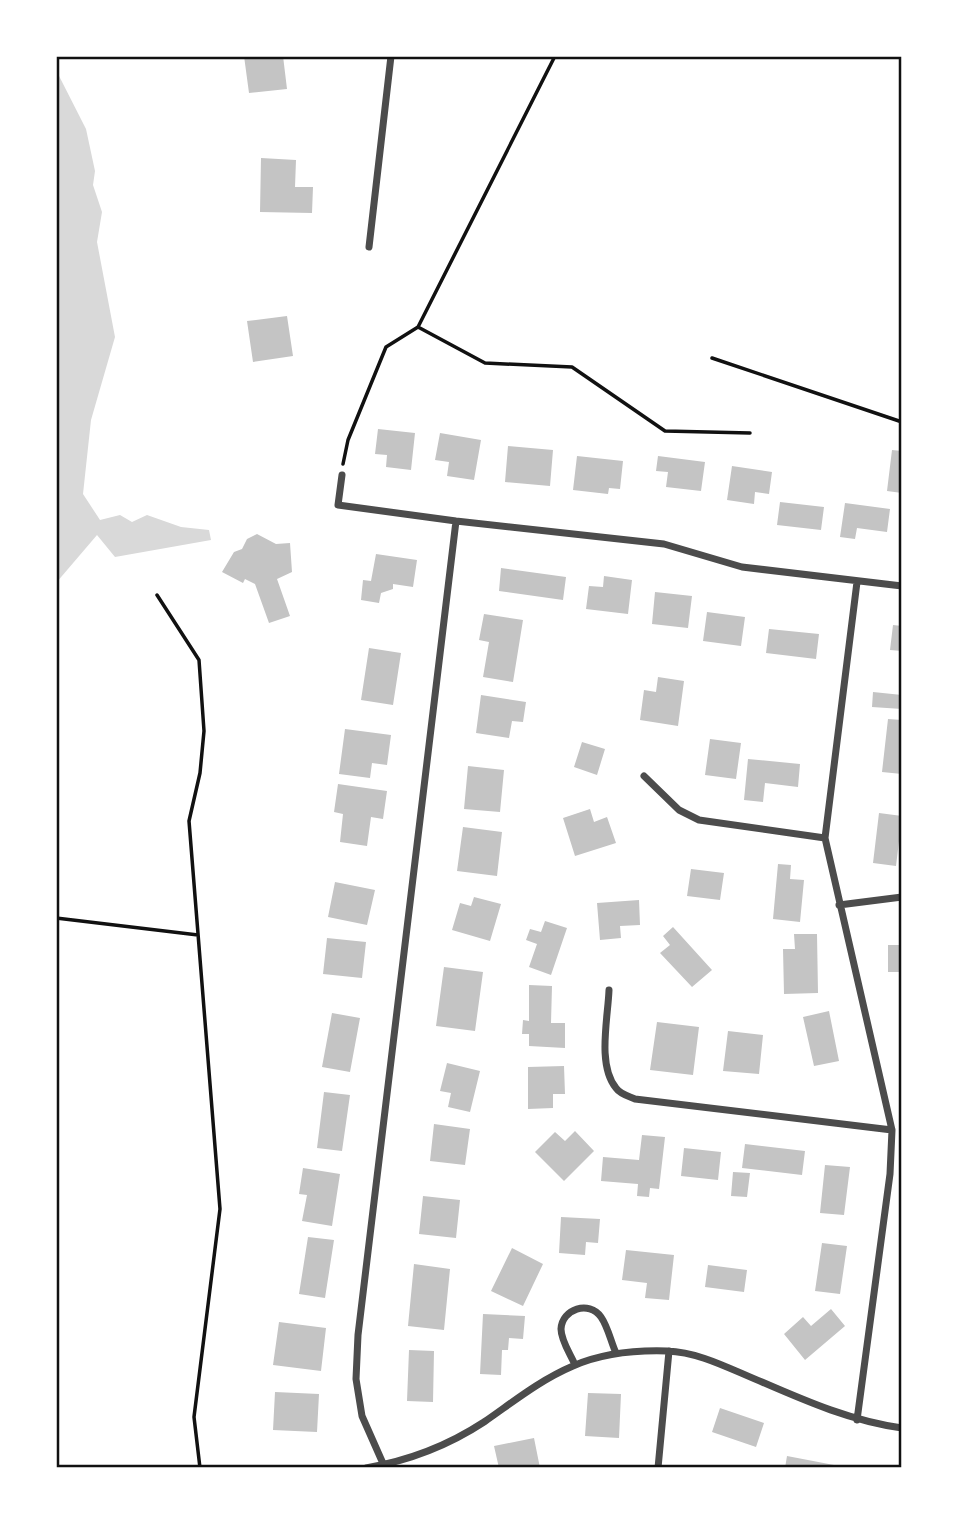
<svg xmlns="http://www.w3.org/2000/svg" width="958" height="1524" font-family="Helvetica,sans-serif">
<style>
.water{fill:#d9d9d9}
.building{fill:#c4c4c4}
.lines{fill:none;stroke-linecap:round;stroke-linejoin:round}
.path{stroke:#111;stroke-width:3.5}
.minor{stroke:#4c4c4c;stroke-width:7}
.neatline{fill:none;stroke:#111;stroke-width:2.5}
</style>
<rect width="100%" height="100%" fill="#fff"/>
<path class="water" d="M56 70 86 129 95 171 93 185 102 212 97 242 115 337 91 420 83 494 100 520 120 515 132 522 147 515 181 527 209 530 211 540 115 557 97 535 56 583Z"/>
<path class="building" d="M244 56H283L287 89 249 93Z
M261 158 296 160 295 187H313L312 213 260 212Z
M287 316 293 356 253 362 247 321Z
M378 429 415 433 411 470 386 467 387 455 375 454Z
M440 433 481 440 474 480 447 476 449 462 435 460Z
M508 446 553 450 550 486 505 482Z
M892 450 902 451V493L887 491Z
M577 456 623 461 620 489 609 488 608 494 573 490Z
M658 456 705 462 701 491 666 487 668 472 656 471Z
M732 466 772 472 769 494 755 492 754 504 727 500Z
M780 502 824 507 821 530 777 525Z
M845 503 890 509 887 532 857 528 855 539 840 537Z
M257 534 276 544 290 543 292 572 277 579 290 616 269 623 255 584 245 579 243 583 222 572 234 552 242 549 247 539Z
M376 554 417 560 413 587 393 584V589L381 593 379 603 361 600 363 580 371 581Z
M501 568 566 577 563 600 499 591Z
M604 576 632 580 628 614 586 609 589 586 603 587Z
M655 592 692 596 688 628 652 624Z
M707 612 745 617 741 646 703 641Z
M484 614 523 620 513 682 483 677 489 642 479 640Z
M893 625 902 626V651L890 650Z
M769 629 819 634 816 659 766 653Z
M369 648 401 653 393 705 361 700Z
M658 677 684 681 678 726 640 720 644 690 656 692Z
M873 692 902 695V709L872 707Z
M481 695 526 702 523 722 512 721 509 738 476 733Z
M888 719 902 720V774L882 772Z
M345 729 391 735 387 765 372 763 370 778 339 774Z
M710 739 741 743 736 779 705 775Z
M582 742 605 749 597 775 574 767Z
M748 759 800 764 798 787 765 783 763 802 744 800Z
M468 766 504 770 500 812 464 809Z
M338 784 387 791 383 819 371 817 367 846 340 842 343 814 334 812Z
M590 809 594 822 607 817 616 843 575 856 563 818Z
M879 813 902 816 896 866 873 863Z
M463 827 502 832 497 876 457 871Z
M778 864 791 865 790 879 804 880 800 922 773 919Z
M691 869 724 873 720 900 687 896Z
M335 882 375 890 367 925 328 917Z
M474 897 501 904 490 941 452 930 460 903 471 906Z
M639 900 640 925 620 926 621 938 600 940 597 903Z
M545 921 567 928 551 975 529 967 537 944 526 940 530 929 541 932Z
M673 927 712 970 692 987 660 953 670 945 663 936Z
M794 934H817L818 993 784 994 783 949H795Z
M327 938 366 942 362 978 323 974Z
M888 945H902V972H888Z
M444 967 483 972 475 1031 436 1026Z
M529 985 552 986 551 1023H565V1048L529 1046V1034H522L523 1020 529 1021Z
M829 1011 839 1061 814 1066 803 1017Z
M332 1013 360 1018 350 1072 322 1067Z
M657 1022 699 1027 693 1075 650 1070Z
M728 1031 763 1035 759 1074 723 1071Z
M447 1063 480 1071 470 1112 448 1107 451 1093 440 1091Z
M564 1066 565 1094H553V1108L528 1109V1067Z
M324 1092 350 1095 342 1151 317 1148Z
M434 1124 470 1129 465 1165 430 1161Z
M575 1131 594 1151 564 1181 535 1152 555 1132 565 1141Z
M642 1135 665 1137 659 1189 650 1188 649 1197 637 1196 638 1184 601 1181 603 1157 639 1160Z
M745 1144 805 1151 802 1175 742 1168Z
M684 1148 721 1152 718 1180 681 1176Z
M825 1165 850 1167 844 1215 820 1213Z
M303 1168 340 1174 332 1226 302 1221 307 1195 299 1194Z
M733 1172 750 1173 747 1197 731 1196Z
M423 1196 460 1200 456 1238 419 1234Z
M561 1217 600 1219 598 1243 586 1242 585 1255 559 1253Z
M308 1237 334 1240 325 1298 299 1294Z
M822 1243 847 1246 840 1294 815 1291Z
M512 1248 543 1264 523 1306 491 1291Z
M626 1250 674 1255 669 1300 645 1298 647 1283 622 1280Z
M414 1264 450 1269 444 1330 408 1326Z
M708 1265 747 1270 744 1292 705 1287Z
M831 1309 845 1326 805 1360 784 1334 803 1317 811 1326Z
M483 1314 525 1316 523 1339 509 1338 508 1350H502L501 1375 480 1374Z
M279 1322 326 1328 321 1371 273 1365Z
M409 1350 434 1351 433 1402 407 1401Z
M275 1392 319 1394 317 1432 273 1430Z
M588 1393 621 1394 619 1438 585 1436Z
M720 1408 764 1423 756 1447 712 1432Z
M534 1438 540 1468H499L494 1446Z
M787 1456 834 1465 833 1468H785Z"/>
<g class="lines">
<path class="path" d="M418 327 485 363 572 367 665 431 750 433
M712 358 902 422
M343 464 348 440 386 347 418 327 555 56
M157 595 199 660 204 731 200 773 189 821 220 1209 194 1417 200 1468
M56 918 198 935"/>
<path class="minor" d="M369 247 391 56
M342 475 338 505 456 521 664 544 742 567 902 586
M644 776 679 810 699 820 825 838
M839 905 902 897
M609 990C608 1018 597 1065 616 1088 620 1094 628 1096 635 1099L892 1130
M575 1365C571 1355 561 1341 561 1329 562 1309 589 1300 601 1317 608 1327 611 1342 616 1353
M857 1420 890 1174 892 1130 825 838 857 582
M366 1468C407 1461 449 1445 484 1422 513 1402 540 1380 573 1366 603 1353 635 1350 667 1351 700 1352 732 1370 762 1382 808 1402 852 1421 902 1428
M385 1468 362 1416 356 1379 358 1335 456 521
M658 1468 669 1351"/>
</g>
<rect width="958" height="1524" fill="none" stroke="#ffffff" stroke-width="116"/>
<rect x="58" y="58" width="842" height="1408" class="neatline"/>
</svg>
